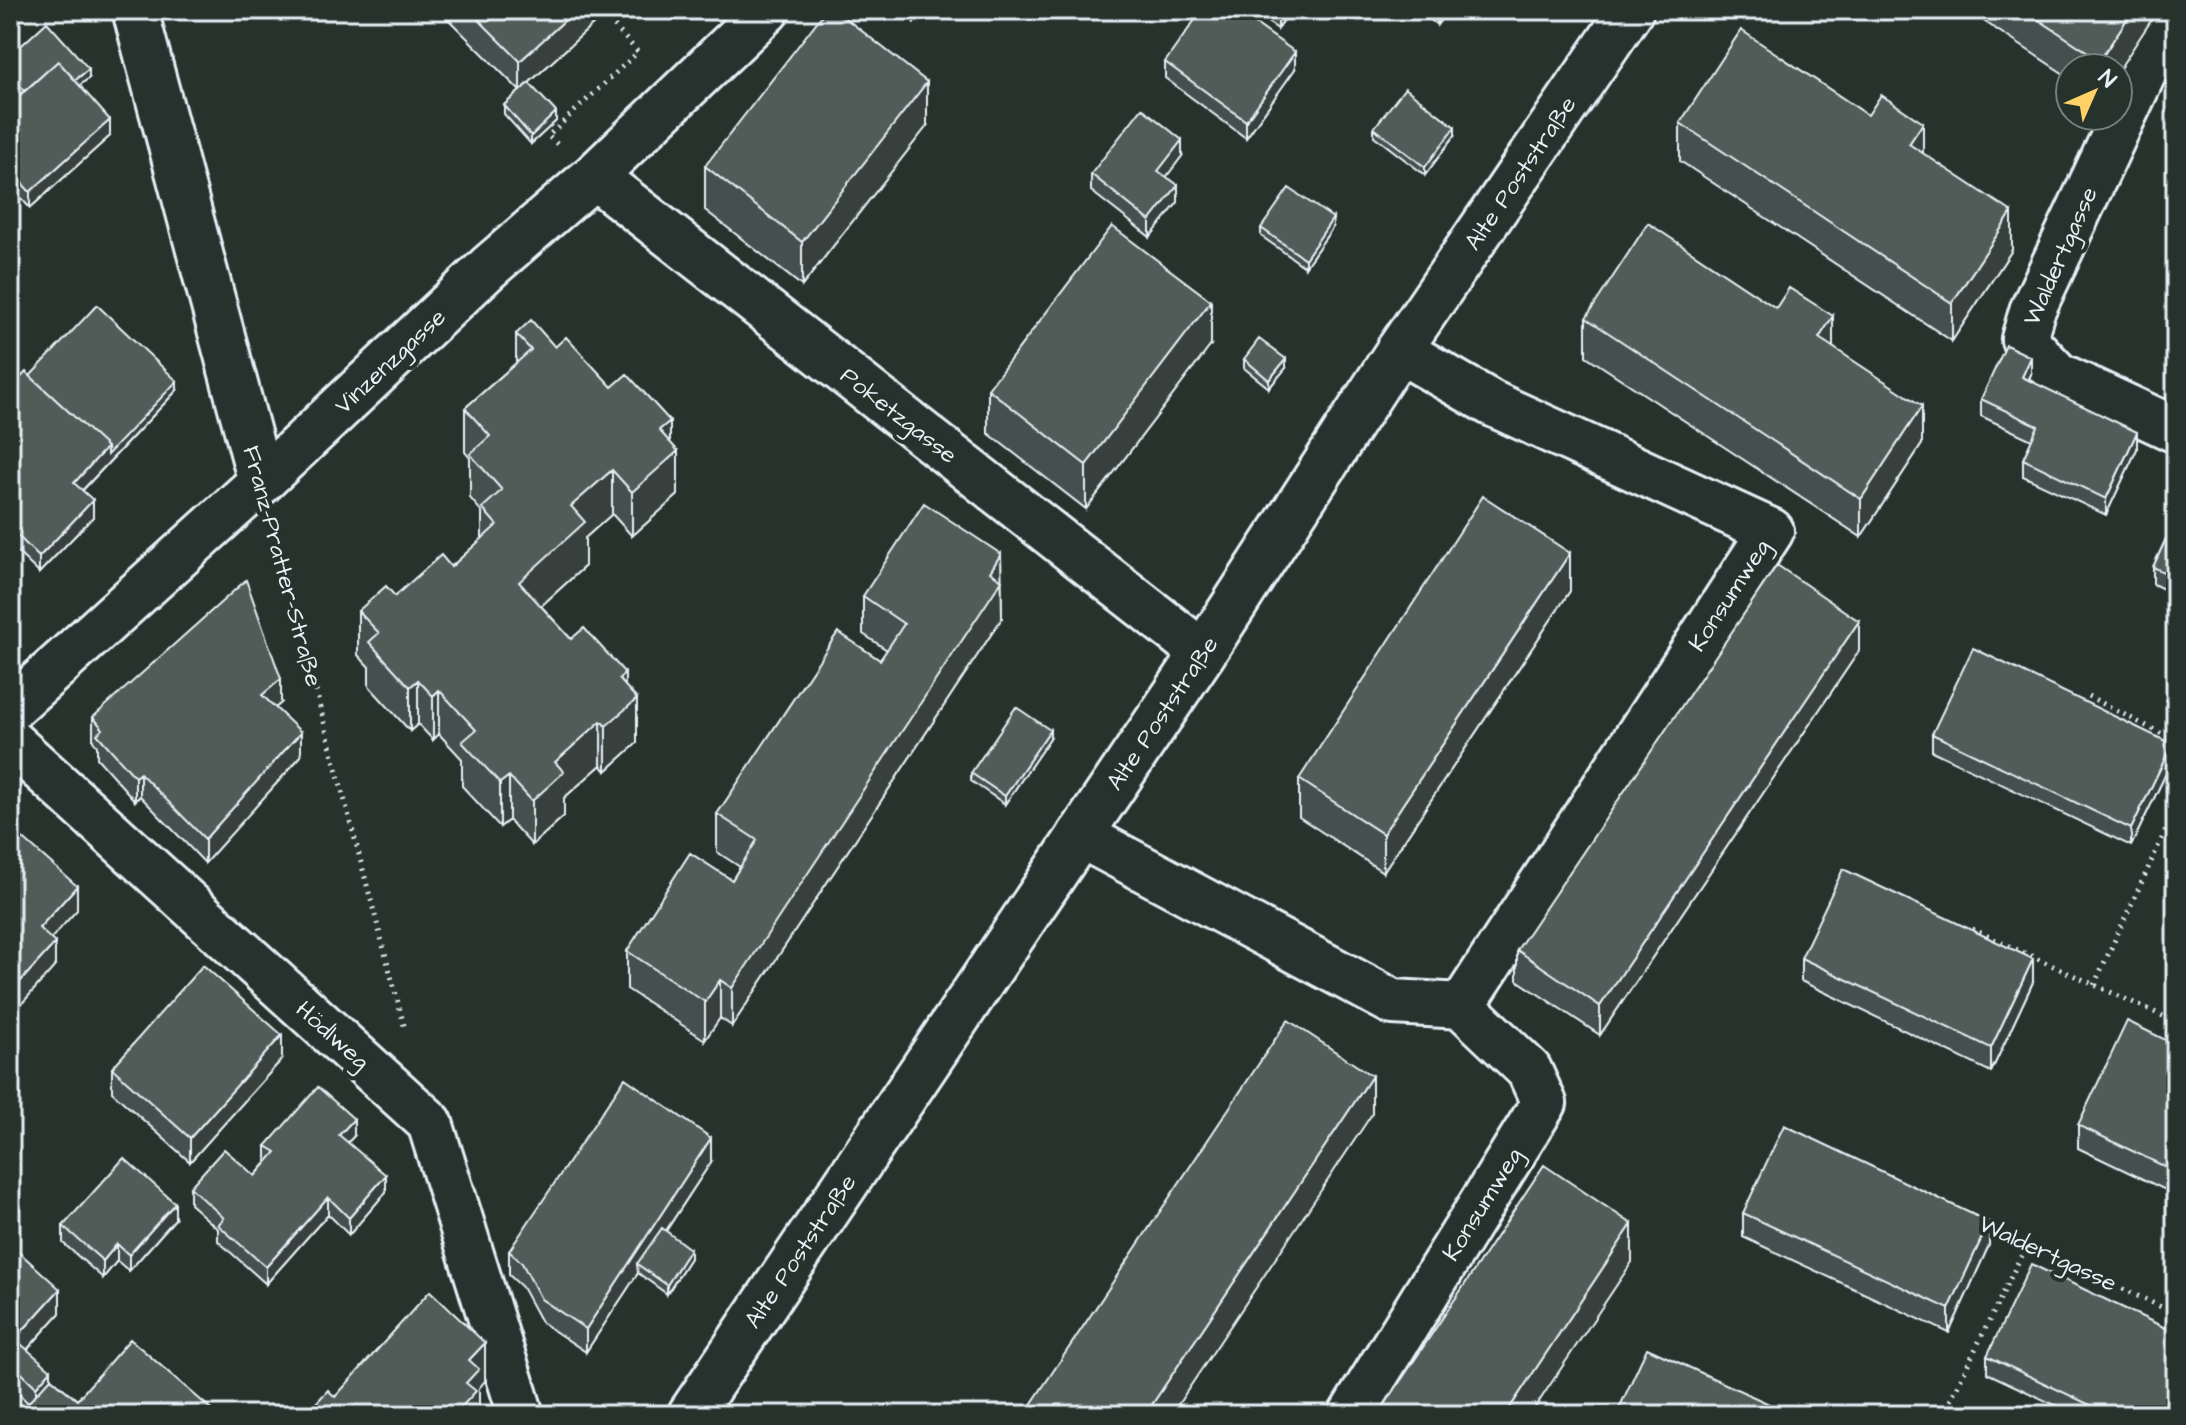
<svg xmlns="http://www.w3.org/2000/svg" width="2186" height="1425" font-family="'Architects Daughter',sans-serif">
<style>
.lines{fill:none;stroke-linecap:round;stroke-linejoin:round}
.minor-casing{stroke:#e8f1f8;stroke-width:50}
.secondary-casing{stroke:#e8f1f8;stroke-width:50}
.path{stroke:#e8f1f8;stroke-width:5;stroke-dasharray:2 6;stroke-linecap:butt}
.minor{stroke:#26332d;stroke-width:44}
.secondary{stroke:#26332d;stroke-width:44}
.wall{fill:#454f4d;stroke:#e8f1f8;stroke-width:2}
.shaded-wall{fill:#38403e;stroke:#e8f1f8;stroke-width:2}
.building{fill:#505c59;stroke:#e8f1f8;stroke-width:2}
.labels{text-anchor:middle;stroke-width:8;stroke-linejoin:round;paint-order:stroke}
.street-label{font-size:24px;fill:#e8f1f8;stroke:#26332d}
</style>
<rect width="100%" height="100%" fill="#26332d"/>
<filter id="ink" filterUnits="userSpaceOnUse"><feTurbulence type="fractalNoise" baseFrequency=".0125" numOctaves="2"/><feDisplacementMap in="SourceGraphic" scale="16" xChannelSelector="R" yChannelSelector="G"/><feConvolveMatrix kernelMatrix="1 2 1 2 8 2 1 2 1" color-interpolation-filters="sRGB"/></filter>
<g filter="url(#ink)">
<g class="lines">
<g class="minor-casing">
<path id="minor" d="M135 10 261 482
M2173 10 2032 311 2024 339 2058 375 2176 430
M594 176 1203 653
M10 709 261 482 489 267 594 176 767 10
M10 741 430 1123 521 1415
M1080 835 1393 1002 1462 1006
M1351 1415 1544 1103 1529 1070 1462 1006 1771 531 1491 403 1399 350"/>
</g>
<g class="secondary-casing">
<path id="secondary" d="M690 1415 1203 653 1399 350 1631 10"/>
</g>
<path class="path" d="M557 144 548 136 638 52 604 15
M275 536 405 1029
M2088 696 2176 741
M1972 929 2176 1022
M2094 985 2176 808
M1985 1224 2176 1314
M1781 1409 1793 1415
M1943 1415 2027 1244"/>
<use href="#minor" class="minor"/>
<use href="#secondary" class="secondary"/>
</g>
<path class="wall" d="M439 10H609L529 83 556 121 531 144 504 114V105L520 91Z
M901 10H924L914 22Z
M1250 10H1290L1278 29Z
M1418 10H1448L1437 25Z
M1967 10H2158L2118 68H2070V78Z
M10 56 89 78 80 85 110 136 30 208 10 186V104L20 95 10 84Z
M1165 62 1295 69 1246 138 1165 78Z
M1680 123 1923 154 2012 250 1952 341 1680 161Z
M927 126 802 286 705 210V166Z
M1374 128 1455 135 1425 175 1374 136Z
M1182 156 1166 177 1178 202 1150 237 1091 191V174Z
M1333 227 1305 267 1261 236V228Z
M1776 308 1833 347 1922 444 1861 537 1586 356V318Z
M516 334 555 347 612 387 670 441 678 495 632 536 612 514 585 538V566L541 606 571 639 625 687 637 743 606 771 601 765 564 798V816L532 845 509 820 500 827 462 786V759L439 734 433 740 418 724 410 731 369 686V667L358 655V611L395 596 451 567 482 539V512L470 498V458L465 452V408L516 363Z
M1211 345 1086 509 988 433V389Z
M1244 359 1286 368 1269 388 1244 368Z
M2031 374 2028 381 2137 449 2106 515 2023 476V459L2032 440 1981 416V399Z
M30 376 177 390 83 490 93 517 39 573 10 545V389Z
M2176 517V595L2153 584V567Z
M1001 554 1002 618 732 1026 720 1018 705 1040 627 989V951L732 880 740 867 717 852V814L880 660 887 650 863 634V596Z
M1570 591 1383 872 1299 817V779Z
M1859 651 1600 1035 1517 980V950Z
M281 703 275 708 301 756 205 863 140 796 135 801 97 758V746L93 741V717Z
M1932 734 2172 761 2131 846 1932 751Z
M1050 738 1005 804 971 781V773Z
M2176 852V886L2169 883V866Z
M1801 958 2033 982 1991 1072 1801 981Z
M2176 1045V1195L2078 1148V1125Z
M282 1059 190 1162 112 1092V1068Z
M354 1136 348 1142 386 1192 349 1235 328 1214 266 1284 218 1241V1229L190 1204V1187L255 1176 266 1163V1146Z
M711 1162 666 1231 690 1258 667 1294 638 1273 586 1352 541 1322 522 1287 509 1275V1251Z
M1743 1213 1989 1245 1949 1333 1743 1237Z
M175 1219 129 1271 117 1261 103 1278 63 1243V1226Z
M10 1244 60 1313 27 1350 51 1378 77 1400 218 1415 28 1403 10 1385Z
M1987 1356 2176 1415H2076L1987 1373Z"/>
<path class="shaded-wall" d="M576 10H609L520 91V61Z
M917 10H924L914 22V13Z
M1284 10H1290L1278 29V20Z
M1437 10H1448L1437 25Z
M2133 10H2158L2118 71V68H2100V60Z
M1295 52V69L1246 138V121Z
M89 69V78L71 92V84Z
M927 82V126L802 286V242Z
M556 112V121L531 144V136Z
M110 120V136L30 208V192Z
M1923 123V161L1909 144Z
M1455 127V135L1425 175V167Z
M1182 140V156L1158 188V171Z
M1178 185V202L1150 237V221Z
M2012 212V250L1952 341V303Z
M1333 218V227L1305 267V259Z
M1211 301V345L1086 509V465Z
M1833 316V354L1819 338Z
M2031 357V374L2022 394V377Z
M1286 359V368L1269 388V380Z
M177 381V390L74 499V483L107 447Z
M1922 406V444L1861 537V499Z
M670 421V458L678 451V495L632 536V492L659 430Z
M2137 432V449L2106 515V499Z
M612 470V514L585 538V566L519 626V582L571 506Z
M93 500V517L39 573V557Z
M1570 553V591L1383 872V834Z
M1001 554 1002 618 732 1026V988Z
M1859 621V651L1600 1035V1006Z
M625 673V709L637 699V743L606 771V726L619 679Z
M281 679V703L262 719V695Z
M418 680V724L410 731V687Z
M439 690V734L433 740V696Z
M601 721V765L564 798V816L532 845V801L555 762Z
M1050 730V738L1005 804V796Z
M301 732V756L205 863V839Z
M2172 744V761L2131 846V829Z
M140 773V796L135 801V777Z
M509 776V820L500 827V783Z
M77 886V910L39 952V928Z
M55 943V966L10 1017V993Z
M2033 959V982L1991 1072V1048Z
M720 980V1018L705 1040V1002Z
M282 1035V1059L190 1162V1138Z
M1372 1076V1114L1171 1415H1145Z
M354 1119V1136L339 1152V1135Z
M711 1138V1162L642 1267 637 1264 638 1273 586 1352V1329Z
M386 1175V1192L349 1235V1218Z
M328 1197V1214L266 1284V1267Z
M175 1203V1219L129 1271V1255Z
M1989 1222V1245L1949 1333V1309Z
M1632 1224V1262L1530 1415H1505Z
M117 1244V1261L103 1278V1261Z
M690 1249V1258L667 1294V1285Z
M60 1289V1313L15 1363V1339Z
M485 1343V1381L479 1388V1407L476 1410V1415H454L466 1383 469 1360Z
M51 1370V1394L36 1411V1387Z"/>
<path class="building" d="M469 10H576L520 61Z
M826 10H835L927 82 802 242 705 166Z
M1202 10H1236L1295 52 1246 121 1165 62Z
M1263 10H1284L1278 20Z
M2024 10H2133L2100 60Z
M47 22 89 69 75 80 58 61 25 91 10 75V56Z
M1741 30 1868 115 1881 95 1923 123 1909 144 2012 212 1952 303 1680 123Z
M58 61 110 120 30 192 10 170V104Z
M529 83 556 112 531 136 504 105Z
M1405 88 1455 127 1425 167 1374 128Z
M1142 108 1182 140 1158 171 1178 185 1150 221 1091 174Z
M1289 188 1333 218 1305 259 1261 228Z
M1648 223 1776 308 1789 288 1833 316 1819 338 1922 406 1861 499 1586 318Z
M1112 226 1211 301 1086 465 988 389Z
M97 305 177 381 107 455V447L30 376Z
M531 320 555 347 566 337 612 387 627 374 670 421 659 430 678 451 632 492 612 470 571 506 585 522 519 582 571 639 584 628 625 673 619 679 637 699 606 726 601 721 555 762 564 772 532 801 509 776 500 783 462 742 476 730 439 690 433 696 418 680 410 687 369 642 379 633 358 611 386 586 395 596 441 555 451 567 497 525 482 508 502 490 470 454 490 436 465 408 531 350 516 334Z
M1259 339 1286 359 1269 380 1244 359Z
M2006 345 2031 357 2022 377 2137 432 2106 499 2023 459 2038 426 1981 399Z
M26 372 107 447 74 483 93 500 39 557 10 528V389Z
M1483 496 1570 553 1383 834 1299 779Z
M924 503 1001 554 990 572 1002 580 732 988 720 980 705 1002 627 951 690 853 732 880 757 840 717 814 838 632 880 660 904 624 863 596Z
M2176 517V578L2153 567Z
M1777 565 1859 621 1600 1006 1517 950Z
M246 580 281 679 262 695 301 732 205 839 140 773 135 777 97 734 103 729 93 717Z
M1973 648 2172 744 2131 829 1932 734Z
M1016 707 1050 730 1005 796 971 773Z
M10 827 77 886 39 928 55 943 10 993Z
M2176 852V869L2169 866Z
M1843 869 2033 959 1991 1048 1801 958Z
M203 965 282 1035 190 1138 112 1068Z
M1288 1020 1372 1076 1145 1415H1024Z
M2127 1021 2176 1045V1172L2078 1125Z
M625 1078 711 1138 586 1329 541 1299 522 1263 509 1251Z
M318 1087 354 1119 339 1135 386 1175 349 1218 328 1197 266 1267 218 1225 224 1218 190 1187 224 1149 255 1176 276 1152 266 1146Z
M1784 1125 1989 1222 1949 1309 1743 1213Z
M124 1158 175 1203 129 1255 117 1244 103 1261 63 1226Z
M1544 1165 1632 1224 1505 1415H1378Z
M662 1228 690 1249 667 1285 637 1264Z
M10 1244 60 1289 15 1339 51 1370 36 1387 10 1362Z
M2031 1264 2176 1333V1415H2111L1987 1356Z
M430 1291 485 1343 469 1360 479 1369 466 1383 476 1391 454 1415H305L328 1390 335 1397Z
M130 1339 218 1415H17L51 1378 77 1400Z
M1647 1348 1793 1415H1616Z"/>
</g>
<g class="labels">
<g class="street-label">
<text transform="translate(1520 173) rotate(-56)" y="8">Alte Poststraße</text>
<text transform="translate(2060 256) rotate(-66)" y="8">Waldertgasse</text>
<text transform="translate(390 361) rotate(-43)" y="8">Vinzenzgasse</text>
<text transform="translate(899 415) rotate(38)" y="8">Poketzgasse</text>
<text transform="translate(283 566) rotate(75)" y="8">Franz-Pratter-Straße</text>
<text transform="translate(1729 595) rotate(-57)" y="8">Konsumweg</text>
<text transform="translate(1162 713) rotate(-56)" y="8">Alte Poststraße</text>
<text transform="translate(333 1035) rotate(42)" y="8">Hödlweg</text>
<text transform="translate(1482 1204) rotate(-58)" y="8">Konsumweg</text>
<text transform="translate(800 1251) rotate(-56)" y="8">Alte Poststraße</text>
<text transform="translate(2048 1253) rotate(25)" y="8">Waldertgasse</text>
</g>
</g>
<rect width="2186" height="1425" fill="none" stroke="#26332d" stroke-width="40"/>
<rect x="20" y="20" width="2146" height="1385" fill="none" stroke="#e8f1f8" stroke-width="3" filter="url(#ink)"/>
<g transform="translate(2094 92) rotate(45)"><circle r="38" fill="#26332d" stroke="#747f7e" stroke-width="2"/>
<path d="M0-6L14 30L0 20L-14 30Z" fill="#ffd166"/>
<text y="-12" font-size="22" font-weight="bold" text-anchor="middle" fill="#e8f1f8">N</text>
</g>
</svg>
